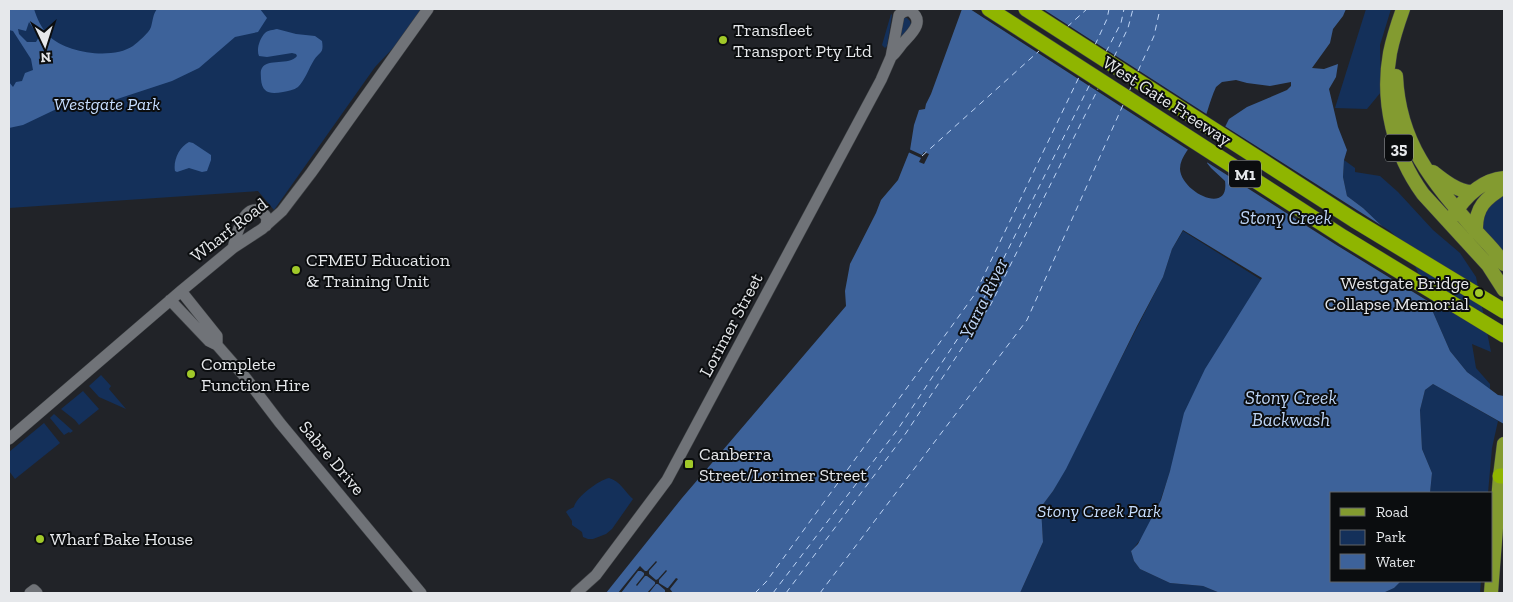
<svg xmlns="http://www.w3.org/2000/svg" width="1513" height="602" font-family="'Zilla Slab',serif">
<style>
.green{fill:#14305a}
.water{fill:#3d629a;fill-rule:evenodd}
.pier{fill:#212328}
.lines{fill:none;stroke-linecap:round;stroke-linejoin:round}
.ferry{stroke:#bdd4f5;stroke-width:1;stroke-dasharray:6 5;stroke-linecap:butt}
.minor-casing{stroke:#3f4245;stroke-width:12}
.major-casing{stroke:#3f4245;stroke-width:15}
.highway-casing{stroke:#3f4245;stroke-width:16}
.minor{stroke:#707378;stroke-width:11}
.major{stroke:#839b30;stroke-width:14}
.highway{stroke:#8fb500;stroke-width:15}
.poi-dot{fill:#a1c929;stroke:#0b0d0f;stroke-width:2}
.labels{text-anchor:middle;stroke-width:4;stroke-linejoin:round;paint-order:stroke}
.shield{fill:#0b0d0f;stroke:#a4a6a9;stroke-width:1}
.shield-label{font-size:16px;font-weight:bold;fill:#e6e8eb}
.poi-label{font-size:18px;fill:#e6e8eb;stroke:#0b0d0f;text-anchor:start}
.street-label{font-size:18px;fill:#e6e8eb;stroke:#0b0d0f}
.park-label{font-size:18px;font-style:italic;fill:#c6ddfe;stroke:#0b0d0f}
.water-label{font-size:19px;font-style:italic;fill:#bdd4f5;stroke:#0b0d0f}
</style>
<rect width="100%" height="100%" fill="#212328"/>
<path class="green" d="M9 9H421L394 47 375 67 274 210 258 191 9 208Z
M1366 9H1391L1380 45 1381 92 1367 109 1335 108Z
M891 14 892 15 887 46 885 48 882 45Z
M904 18H907L910 21 912 28 897 48Z
M1344 160 1355 168V172L1380 176 1398 192 1433 230 1460 253 1476 277 1491 352 1472 344 1476 368 1490 384V390L1467 372 1450 351 1405 248 1363 208 1347 196 1343 177Z
M1504 192V254L1483 230 1480 222 1484 211Z
M1183 231 1263 281 1170 471C1162 498 1151 530 1131 551L1134 561 1140 569 1170 583 1203 586 1220 593H1020L1043 542 1041 507 1053 491 1163 277 1172 249Z
M101 375 111 386 109 389 126 409 99 397 89 386Z
M1433 384 1498 421 1492 448 1488 493H1430L1432 473 1422 449 1420 410 1425 390Z
M83 391 99 409 79 425 75 420 61 409Z
M54 414 73 431 70 433 69 432 64 435 50 418Z
M44 423 60 443 15 479 9 471V452Z
M609 478C620 481 625 492 633 499L612 529 606 534 593 539H588L583 537 582 532 572 525V521L566 512 568 510 574 507C576 497 599 480 609 478Z
M1401 581H1481L1480 593H1383L1394 588Z"/>
<path class="water" d="M9 9H34C37 18 41 28 49 36 66 53 112 60 133 46 138 42 149 33 151 27 153 20 153 14 157 9H260L267 18 258 32 235 37 199 68 172 81 99 105 67 104 23 125 9 128V82L13 87 16 82 22 81 25 73 33 70 31 59 13 31 9 30ZM29 22 39 37 36 42H27L19 34 18 29 26 31Z
M962 9H1346L1343 16 1333 29 1330 43 1312 68 1324 69 1338 64 1336 77 1329 89 1338 127 1347 150 1344 160 1343 177 1347 196 1363 208 1405 248 1450 351 1467 372 1498 395 1504 396V424L1433 384 1425 390 1420 410 1422 449 1432 473 1430 493H1332V581H1401L1394 588 1383 593H1220L1203 586 1170 583 1140 569 1134 561 1131 551 1138 544 1161 500 1170 471 1184 413 1205 369 1262 278 1183 230 1172 249 1163 277 1137 326 1066 469 1053 491 1041 507 1043 542 1020 593H606L682 498 846 306 845 291 850 264 876 213 881 200 898 180 910 150 914 125 919 110 925 109 926 104 931 94ZM1236 80 1247 83 1270 86 1291 82V86L1287 90 1247 107 1229 119 1207 163 1211 168 1225 181C1230 216 1181 192 1180 169 1180 156 1192 146 1198 135 1206 120 1209 102 1216 87L1222 82Z
M277 29 296 34 315 36 322 41C324 54 320 51 314 60 309 68 305 80 298 87 294 90 288 91 283 92 271 94 262 94 261 79 261 75 260 71 262 68 268 58 289 66 297 56L296 54 292 53 267 57 259 56C256 49 260 38 265 33 268 30 273 30 277 29Z
M189 142 193 143 211 155V160L207 171 202 172 189 168 177 172 175 171C173 161 179 147 189 142Z"/>
<path class="pier" d="M970 9H1043L1208 115 1200 135 1190 151Z
M1223 125 1390 231 1407 247 1431 303 1338 246 1205 161Z
M909 149 922 155 924 152 929 154 924 164 919 162 921 158 908 152Z
M656 561 657 562 649 571V574L656 580 658 579 666 570 667 571 659 580V583L667 588H668L676 578 678 579 670 589 673 593H665V590L658 584H656L649 593H647L655 584V582L647 576H645L637 586 636 585 644 575V573L641 571H638L621 593H618L640 566 645 571H647Z"/>
<g class="lines">
<path class="ferry" d="M1067 27 1087 9
M1095 45 1107 19 1109 9
M1106 52 1121 23 1124 9
M1114 57 1128 28 1133 9
M1138 71 1154 36 1160 9
M1129 92 1132 84
M922 156 1039 51
M755 593 766 582 975 294 1080 75
M773 593 898 429 982 302 1091 82
M786 593 906 433 991 304 1099 87
M820 593 1027 320 1123 105"/>
<g class="minor-casing">
<path id="minor" d="M233 248C236 237 242 207 258 210 263 212 265 214 267 218L266 226
M181 291 217 336V345
M170 300 209 341 217 345 245 377 280 423 421 593
M9 439 181 291 233 248 262 229 282 211 311 173 428 9
M30 593 34 590 37 593
M576 593 596 575 667 480 881 80 891 57 899 15 903 12 909 10C927 21 911 34 902 44 898 49 896 53 891 57"/>
</g>
<g class="major-casing">
<path id="major" d="M1403 9C1398 23 1393 38 1390 53 1381 102 1394 154 1423 194L1488 265 1504 290
M1396 76C1399 143 1432 181 1474 229 1485 241 1496 251 1504 264
M1433 172C1443 180 1458 192 1472 192
M1452 217C1464 198 1480 180 1504 178
M1476 231C1475 207 1486 198 1504 187
M1491 593 1500 476 1504 444"/>
</g>
<g class="highway-casing">
<path id="highway" d="M989 9 1343 237 1504 335
M1026 9 1354 220 1504 311
M1500 476H1504"/>
</g>
<use href="#minor" class="minor"/>
<use href="#major" class="major"/>
<use href="#highway" class="highway"/>
</g>
<g class="poi-dot">
<circle cx="723" cy="40" r="5"/>
<circle cx="296" cy="270" r="5"/>
<circle cx="1479" cy="293" r="5"/>
<circle cx="191" cy="374" r="5"/>
<rect x="684" y="459" width="10" height="10" rx="2.5"/>
<circle cx="40" cy="539" r="5"/>
</g>
<g class="labels">
<g class="shield">
<rect x="1385" y="134.5" width="28" height="27" rx="4"/>
<rect x="1229" y="160.5" width="32" height="27" rx="4"/>
</g>
<g class="shield-label">
<text x="1399" y="154">35</text>
<text x="1245" y="180">M1</text>
</g>
<g class="poi-label">
<text x="733" y="36">Transfleet<tspan x="733" dy="21">Transport Pty Ltd</tspan></text>
<text x="306" y="266">CFMEU Education<tspan x="306" dy="21">&amp; Training Unit</tspan></text>
<text x="1469" y="289" text-anchor="end">Westgate Bridge<tspan x="1469" dy="21">Collapse Memorial</tspan></text>
<text x="201" y="370">Complete<tspan x="201" dy="21">Function Hire</tspan></text>
<text x="699" y="460">Canberra<tspan x="699" dy="21">Street/Lorimer Street</tspan></text>
<text x="50" y="545">Wharf Bake House</text>
</g>
<g class="street-label">
<text transform="translate(1167 101) rotate(33)" y="6">West Gate Freeway</text>
<text transform="translate(229 230) rotate(-38)" y="6">Wharf Road</text>
<text transform="translate(731 325) rotate(-62)" y="6">Lorimer Street</text>
<text transform="translate(332 458) rotate(50)" y="6">Sabre Drive</text>
</g>
<g class="park-label">
<text x="107" y="110">Westgate Park</text>
<text x="1099" y="517">Stony Creek Park</text>
</g>
<g class="water-label">
<text x="1286" y="224">Stony Creek</text>
<text transform="translate(983 298) rotate(-64)" y="7">Yarra River</text>
<text x="1291" y="404">Stony Creek<tspan x="1291" dy="22">Backwash</tspan></text>
</g>
</g>
<rect width="1513" height="602" fill="none" stroke="#e6e8eb" stroke-width="20"/>
<rect x="1330" y="492" width="162" height="90" fill="#0b0d0f" stroke="#636567"/>
<rect x="1340" y="508" width="25" height="8" fill="#839b30" stroke="#636567"/>
<text x="1376" y="517" font-size="15" fill="#e6e8eb">Road</text>
<rect x="1340" y="530" width="25" height="15" fill="#14305a" stroke="#636567"/>
<text x="1376" y="542" font-size="15" fill="#e6e8eb">Park</text>
<rect x="1340" y="554" width="25" height="15" fill="#3d629a" stroke="#636567"/>
<text x="1376" y="567" font-size="15" fill="#e6e8eb">Water</text>
<g transform="translate(45 45) rotate(176)" stroke="#0b0d0f" stroke-width="4" paint-order="stroke">
<path d="M0-4L9 19L0 12L-9 19Z" fill="#e6e8eb"/>
<text y="-8" font-size="14" font-weight="bold" text-anchor="middle" fill="#e6e8eb">N</text>
</g>
</svg>
